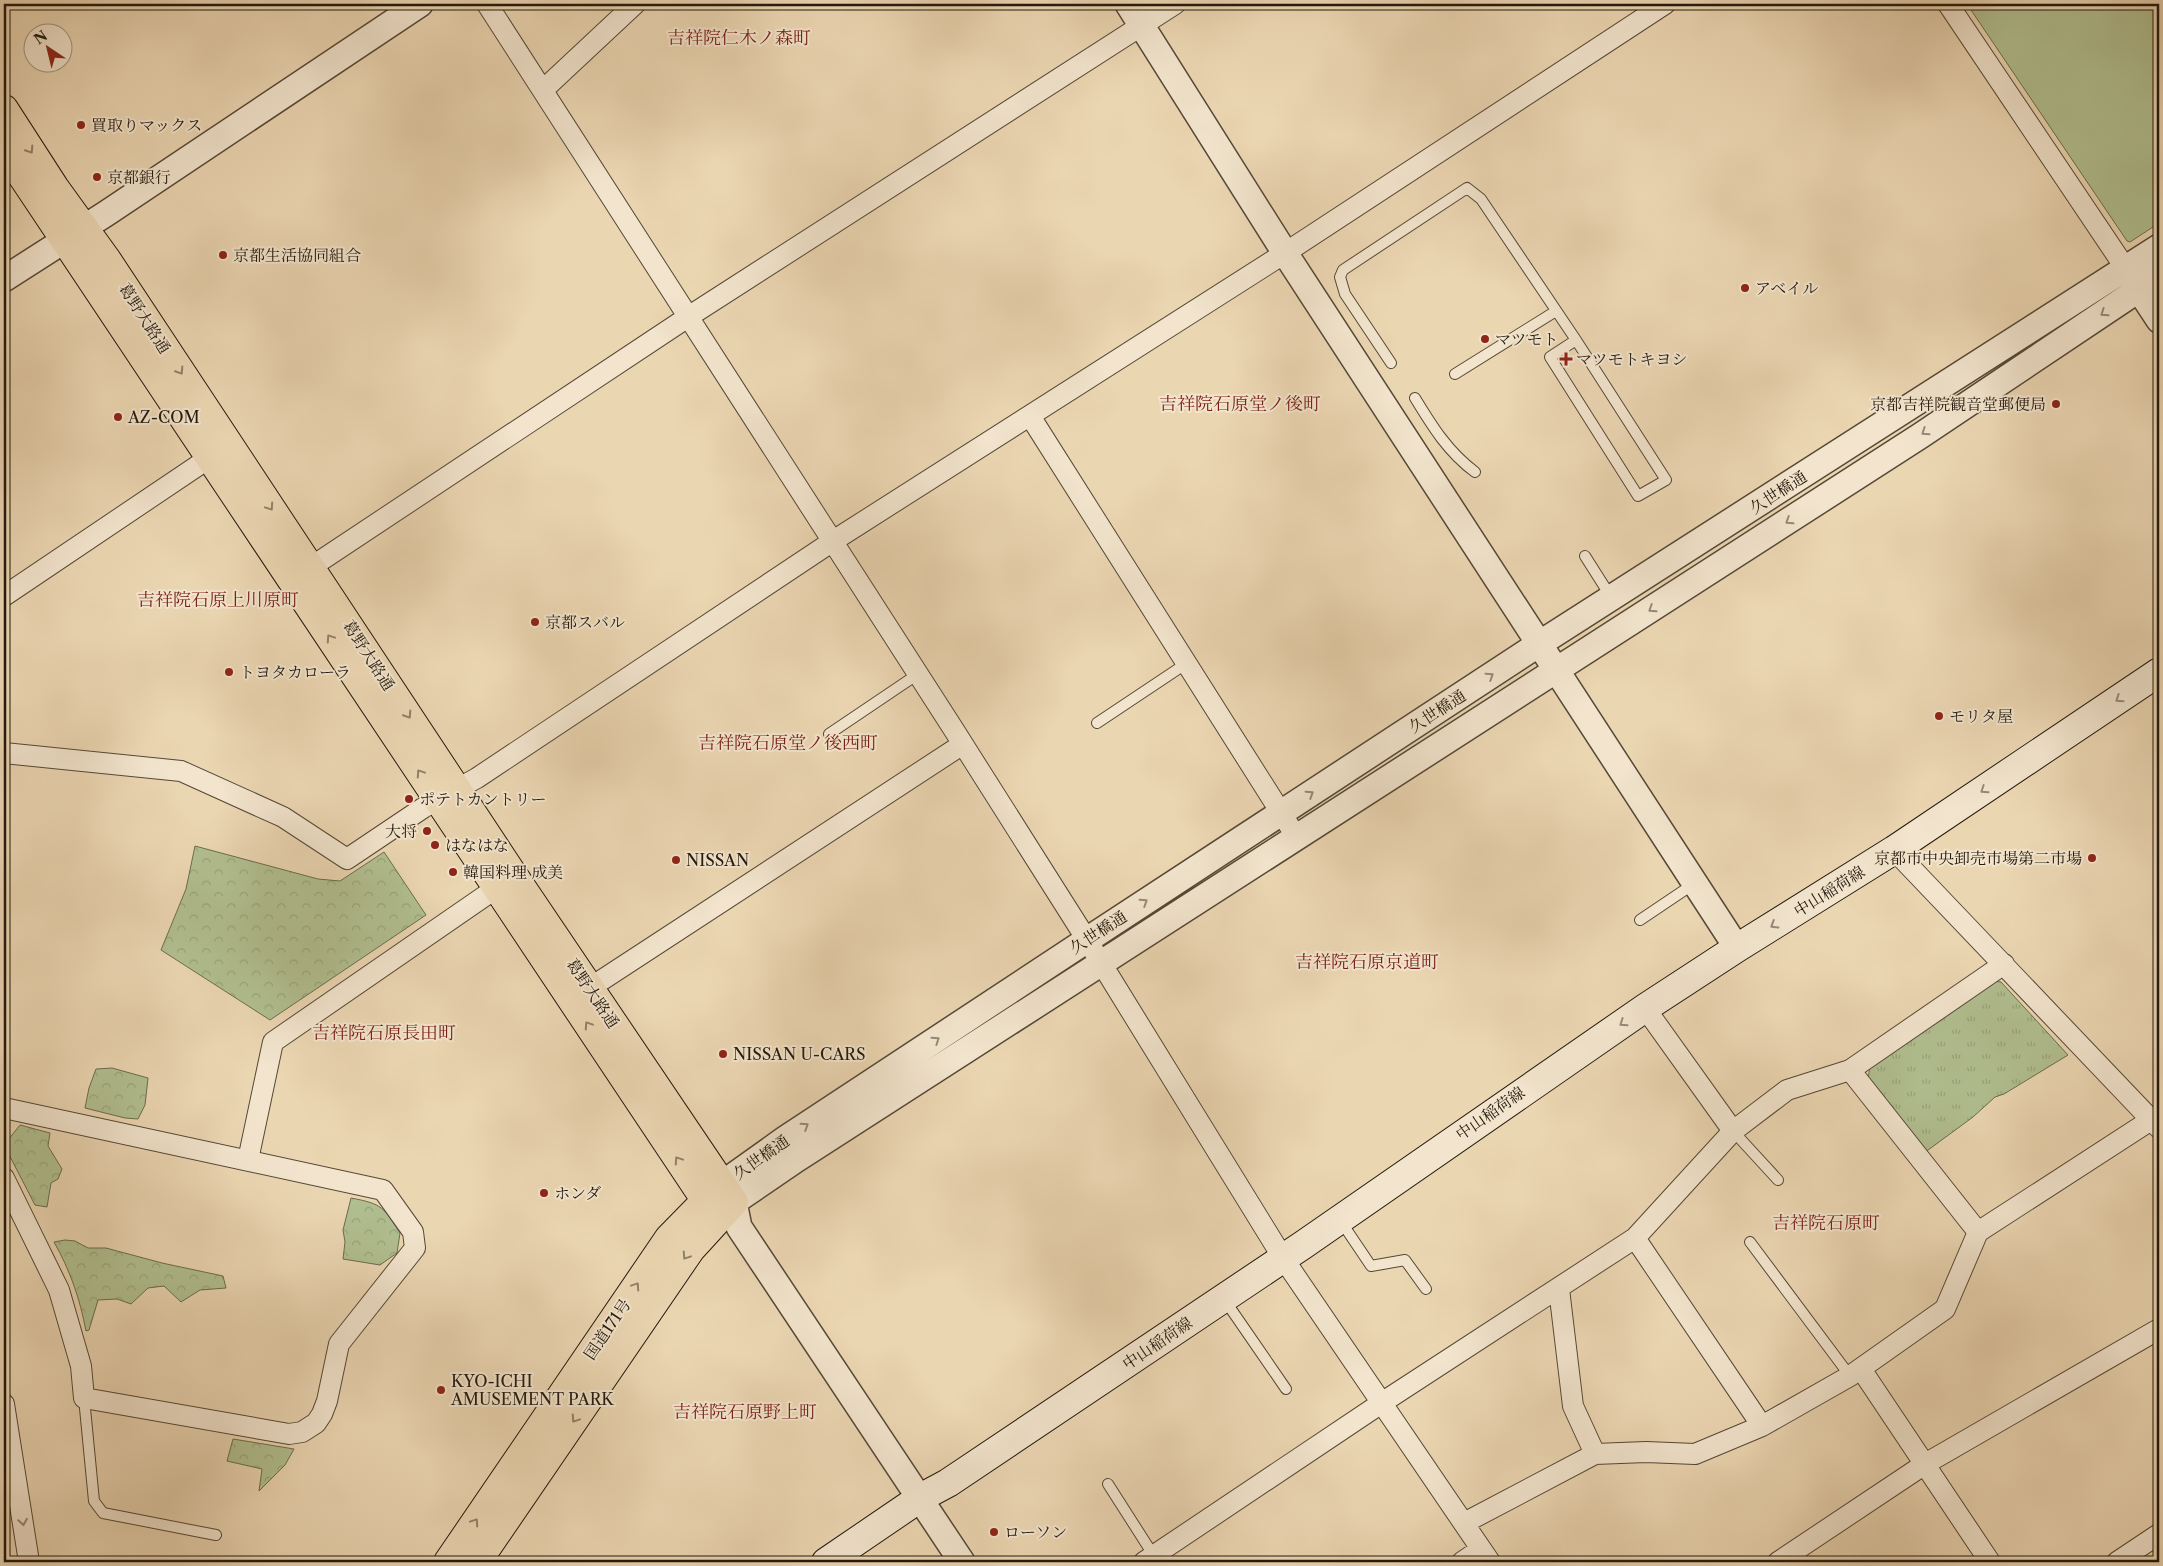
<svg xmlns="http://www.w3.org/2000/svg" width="2163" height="1566" font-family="'Libre Caslon Text','Noto Serif JP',serif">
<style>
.forest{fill:url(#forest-crowns);stroke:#6a6c4e}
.park{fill:url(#park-tufts);stroke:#6a6c4e}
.garden{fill:#b1bf90;stroke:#6a6c4e}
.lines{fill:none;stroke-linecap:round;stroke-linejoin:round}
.service-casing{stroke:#554836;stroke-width:12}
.minor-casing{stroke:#554836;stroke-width:22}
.tertiary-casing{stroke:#554836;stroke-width:28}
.secondary-casing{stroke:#23190d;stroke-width:30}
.trunk-casing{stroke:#23190d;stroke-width:30}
.service{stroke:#f2e4cd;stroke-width:10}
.minor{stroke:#f2e4cd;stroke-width:20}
.tertiary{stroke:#f2e4cd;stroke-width:25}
.secondary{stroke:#f2e4cd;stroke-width:28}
.trunk{stroke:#ebd6b2;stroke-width:28}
.oneway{stroke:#918168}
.oneway2{stroke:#958977}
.poi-dot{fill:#8f2418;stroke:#f2e4cd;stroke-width:2}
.labels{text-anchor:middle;stroke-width:4;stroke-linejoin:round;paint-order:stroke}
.poi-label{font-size:16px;fill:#23190d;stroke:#f2e4cd;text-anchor:start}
.street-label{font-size:16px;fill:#23190d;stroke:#f2e4cd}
.neighbourhood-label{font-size:18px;fill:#7a1f14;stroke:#f2e4cd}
</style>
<defs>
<pattern id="forest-crowns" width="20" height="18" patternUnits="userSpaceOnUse" patternTransform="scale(1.25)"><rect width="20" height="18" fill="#b1bf90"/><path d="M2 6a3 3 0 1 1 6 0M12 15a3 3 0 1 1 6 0" fill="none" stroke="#98a47b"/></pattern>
<pattern id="park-tufts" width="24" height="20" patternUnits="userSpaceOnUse" patternTransform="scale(1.25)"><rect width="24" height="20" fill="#b1bf90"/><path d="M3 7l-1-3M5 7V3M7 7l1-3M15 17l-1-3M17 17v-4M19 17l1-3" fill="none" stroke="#98a47b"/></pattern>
</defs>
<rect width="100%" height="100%" fill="#ebd6b2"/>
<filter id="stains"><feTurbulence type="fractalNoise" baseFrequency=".004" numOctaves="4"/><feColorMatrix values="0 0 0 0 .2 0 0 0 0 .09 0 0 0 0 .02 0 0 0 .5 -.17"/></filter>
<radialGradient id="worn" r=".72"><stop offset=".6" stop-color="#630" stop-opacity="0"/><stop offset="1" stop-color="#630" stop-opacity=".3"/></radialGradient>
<path class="forest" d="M195 846 318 879 340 881 384 852 426 915 270 1020 161 950 186 889Z
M112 1068 148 1078 145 1105 138 1119 125 1118 85 1108 89 1088 96 1069Z
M20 1125 50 1133 48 1146 62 1169 58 1179 51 1183 47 1207 35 1205 4 1145Z
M351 1198C383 1204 383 1207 400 1233L397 1253 380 1265 343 1259 345 1242 343 1230Z
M65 1240 75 1241 88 1248H106L162 1263 223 1276 226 1288 200 1290 181 1302 164 1286 148 1288 131 1304 117 1299 98 1300 89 1330 86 1331C80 1299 70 1270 54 1242Z
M233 1439 294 1449 285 1465 259 1491 262 1469 227 1461Z"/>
<path class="park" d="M1993 981 2001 982 2068 1055 2004 1094 1995 1097 1973 1117 1924 1153 1868 1080 1870 1065Z"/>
<path class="garden" d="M1967 4H2159V223L2130 242 2127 241Z"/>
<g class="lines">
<g class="service-casing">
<path id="service" d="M1391 363 1345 294 1340 277 1343 270 1467 188 1481 199 1576 340 1666 480 1638 496 1550 357 1576 340
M1455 374 1556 311
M1415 398C1432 426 1448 452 1475 472
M1585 556 1611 597
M1097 723 1187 663
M829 734 918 674
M1640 920 1695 883
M1733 1131 1778 1180
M1340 1220 1371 1266 1405 1260 1426 1289
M1750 1242 1850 1376
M1224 1299 1286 1389
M84 1398 94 1501 103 1513 216 1535
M1108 1484 1154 1556"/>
</g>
<g class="minor-casing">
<path id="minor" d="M487 4 954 730 1087 940 1283 1258 1490 1562
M1948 4 2126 269
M543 90 635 4
M1030 416 1297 838
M299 575 688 317 1175 4
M4 596 221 450
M4 753 181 771 283 817 347 859 423 808 477 778 833 541 1285 253 1665 4
M1894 850 2159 1128
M579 995 963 744
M1645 1008 1733 1131
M1850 1070 1978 1232
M4 1108 383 1190 413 1232 415 1248 339 1344 327 1401 322 1414 316 1423 302 1432 289 1434 84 1398 81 1366 59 1290 4 1178
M248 1160 273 1042 508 880
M1635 1238 1762 1426
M1559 1289 1573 1406 1595 1454
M1861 1369 1990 1562
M4 1404 29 1562
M1464 1523 1595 1454 1646 1452 1695 1454 1762 1426 1850 1376 1945 1309 1978 1232 2151 1120
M1144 1562 1383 1402 1635 1238 1733 1131 1787 1090 1850 1070 2004 964
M1462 1562 1481 1549
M1778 1562 1925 1464 2159 1329
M2117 1562 2159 1534"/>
</g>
<g class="tertiary-casing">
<path id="tertiary" d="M1128 4 1285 253 1737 948
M2130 276 2159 320
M4 279 107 213 420 4
M722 1184 785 1139 1087 940 1539 644 2159 247
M962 1562 739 1227 734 1202 797 1159 1920 436 2159 276"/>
</g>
<g class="secondary-casing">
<path id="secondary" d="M826 1562 920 1498 948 1483 1303 1245 1645 1008 1737 948 1894 850 2159 672"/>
</g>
<g class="trunk-casing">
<path id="trunk" d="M4 109 55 188 107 260 514 876 734 1202 691 1249 477 1562
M4 149 718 1219
M448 1562 669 1238 717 1189"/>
</g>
<use href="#service" class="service"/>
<use href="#minor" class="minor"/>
<use href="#tertiary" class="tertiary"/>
<use href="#secondary" class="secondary"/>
<use href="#trunk" class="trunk"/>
</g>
<defs><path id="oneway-chevron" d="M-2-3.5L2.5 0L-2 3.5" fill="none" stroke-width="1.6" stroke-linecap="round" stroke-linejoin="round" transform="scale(1.25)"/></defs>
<g class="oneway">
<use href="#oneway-chevron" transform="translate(30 150) rotate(57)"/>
<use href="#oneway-chevron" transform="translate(180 371) rotate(57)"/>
<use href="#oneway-chevron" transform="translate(270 507) rotate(56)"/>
<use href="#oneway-chevron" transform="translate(330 638) rotate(-124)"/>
<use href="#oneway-chevron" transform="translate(408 715) rotate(57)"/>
<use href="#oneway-chevron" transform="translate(420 773) rotate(-124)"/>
<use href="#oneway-chevron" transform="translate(588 1025) rotate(-124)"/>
<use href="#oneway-chevron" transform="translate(678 1160) rotate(-124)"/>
<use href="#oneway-chevron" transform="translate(686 1256) rotate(124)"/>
<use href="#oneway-chevron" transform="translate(636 1286) rotate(-56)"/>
<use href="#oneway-chevron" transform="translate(575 1419) rotate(124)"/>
<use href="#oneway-chevron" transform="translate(475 1522) rotate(-56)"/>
</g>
<g class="oneway2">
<use href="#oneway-chevron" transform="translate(2104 313) rotate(146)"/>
<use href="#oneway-chevron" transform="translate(1925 432) rotate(146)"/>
<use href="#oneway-chevron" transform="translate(1789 521) rotate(147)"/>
<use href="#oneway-chevron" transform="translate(1652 609) rotate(147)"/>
<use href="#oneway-chevron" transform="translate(1490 676) rotate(-33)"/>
<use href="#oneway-chevron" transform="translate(2119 699) rotate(146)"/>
<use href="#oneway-chevron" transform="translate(1984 790) rotate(146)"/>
<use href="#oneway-chevron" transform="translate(1310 794) rotate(-33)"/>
<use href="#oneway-chevron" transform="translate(1144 902) rotate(-33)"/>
<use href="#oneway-chevron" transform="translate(1774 925) rotate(148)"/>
<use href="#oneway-chevron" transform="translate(1623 1023) rotate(146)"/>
<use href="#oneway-chevron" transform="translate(936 1040) rotate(-34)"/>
<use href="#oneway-chevron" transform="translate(805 1126) rotate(-33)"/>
<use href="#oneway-chevron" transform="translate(23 1522) rotate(81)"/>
</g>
<g class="poi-dot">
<circle cx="81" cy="125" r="5"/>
<circle cx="97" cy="177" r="5"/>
<circle cx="223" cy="255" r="5"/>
<circle cx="1745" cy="288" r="5"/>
<circle cx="1485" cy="339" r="5"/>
<path d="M1563.5 351.5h5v5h5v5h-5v5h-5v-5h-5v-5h5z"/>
<circle cx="2056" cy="404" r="5"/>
<circle cx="118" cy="417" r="5"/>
<circle cx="535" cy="622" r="5"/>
<circle cx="229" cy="672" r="5"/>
<circle cx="1939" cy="716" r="5"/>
<circle cx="409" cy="799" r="5"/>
<circle cx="427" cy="831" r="5"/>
<circle cx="435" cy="845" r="5"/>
<circle cx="2092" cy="858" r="5"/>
<circle cx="676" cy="860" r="5"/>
<circle cx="453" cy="872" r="5"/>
<circle cx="723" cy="1054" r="5"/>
<circle cx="544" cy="1193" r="5"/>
<circle cx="441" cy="1390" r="5"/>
<circle cx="994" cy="1532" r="5"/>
</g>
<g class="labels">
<g class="poi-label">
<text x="91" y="131">買取りマックス</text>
<text x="107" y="183">京都銀行</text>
<text x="233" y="261">京都生活協同組合</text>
<text x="1755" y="294">アベイル</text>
<text x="1495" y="345">マツモト</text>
<text x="1576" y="365">マツモトキヨシ</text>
<text x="2046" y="410" text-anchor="end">京都吉祥院観音堂郵便局</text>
<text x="128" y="423">AZ-COM</text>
<text x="545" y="628">京都スバル</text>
<text x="239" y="678">トヨタカローラ</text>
<text x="1949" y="722">モリタ屋</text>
<text x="419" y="805">ポテトカントリー</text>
<text x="417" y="837" text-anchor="end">大将</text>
<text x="445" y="851">はなはな</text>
<text x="2082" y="864" text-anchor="end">京都市中央卸売市場第二市場</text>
<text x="686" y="866">NISSAN</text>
<text x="463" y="878">韓国料理 成美</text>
<text x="733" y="1060">NISSAN U-CARS</text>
<text x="554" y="1199">ホンダ</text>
<text x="451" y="1387">KYO-ICHI<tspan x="451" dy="18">AMUSEMENT PARK</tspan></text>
<text x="1004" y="1538">ローソン</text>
</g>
<g class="street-label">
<text transform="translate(145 318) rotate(57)" y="6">葛野大路通</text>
<text transform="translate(1778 492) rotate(-33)" y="6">久世橋通</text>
<text transform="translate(369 655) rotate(57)" y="6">葛野大路通</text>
<text transform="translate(1437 711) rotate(-33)" y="6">久世橋通</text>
<text transform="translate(1829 891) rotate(-32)" y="6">中山稲荷線</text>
<text transform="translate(1098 932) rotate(-33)" y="6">久世橋通</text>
<text transform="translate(593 993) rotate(56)" y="6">葛野大路通</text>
<text transform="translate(1490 1113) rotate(-35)" y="6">中山稲荷線</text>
<text transform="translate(761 1157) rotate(-35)" y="6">久世橋通</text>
<text transform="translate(607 1329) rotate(-56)" y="6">国道171号</text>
<text transform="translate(1157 1343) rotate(-34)" y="6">中山稲荷線</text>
</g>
<g class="neighbourhood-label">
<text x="739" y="44">吉祥院仁木ノ森町</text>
<text x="1240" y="410">吉祥院石原堂ノ後町</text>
<text x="218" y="606">吉祥院石原上川原町</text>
<text x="788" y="749">吉祥院石原堂ノ後西町</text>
<text x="1367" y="968">吉祥院石原京道町</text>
<text x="384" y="1039">吉祥院石原長田町</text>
<text x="1826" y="1229">吉祥院石原町</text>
<text x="745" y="1418">吉祥院石原野上町</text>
</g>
</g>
<rect width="2163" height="1566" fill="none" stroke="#ebd6b2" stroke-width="20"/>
<rect x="5" y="5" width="2153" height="1556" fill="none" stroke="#23190d" stroke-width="2.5"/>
<rect x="10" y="10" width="2143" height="1546" fill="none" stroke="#23190d"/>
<g transform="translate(48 48) rotate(325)"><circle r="24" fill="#f2e4cd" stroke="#9f9380"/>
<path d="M0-4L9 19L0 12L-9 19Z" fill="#8f2418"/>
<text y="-8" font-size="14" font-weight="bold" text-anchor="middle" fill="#23190d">N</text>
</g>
<rect width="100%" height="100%" filter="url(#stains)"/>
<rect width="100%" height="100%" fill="url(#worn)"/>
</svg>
